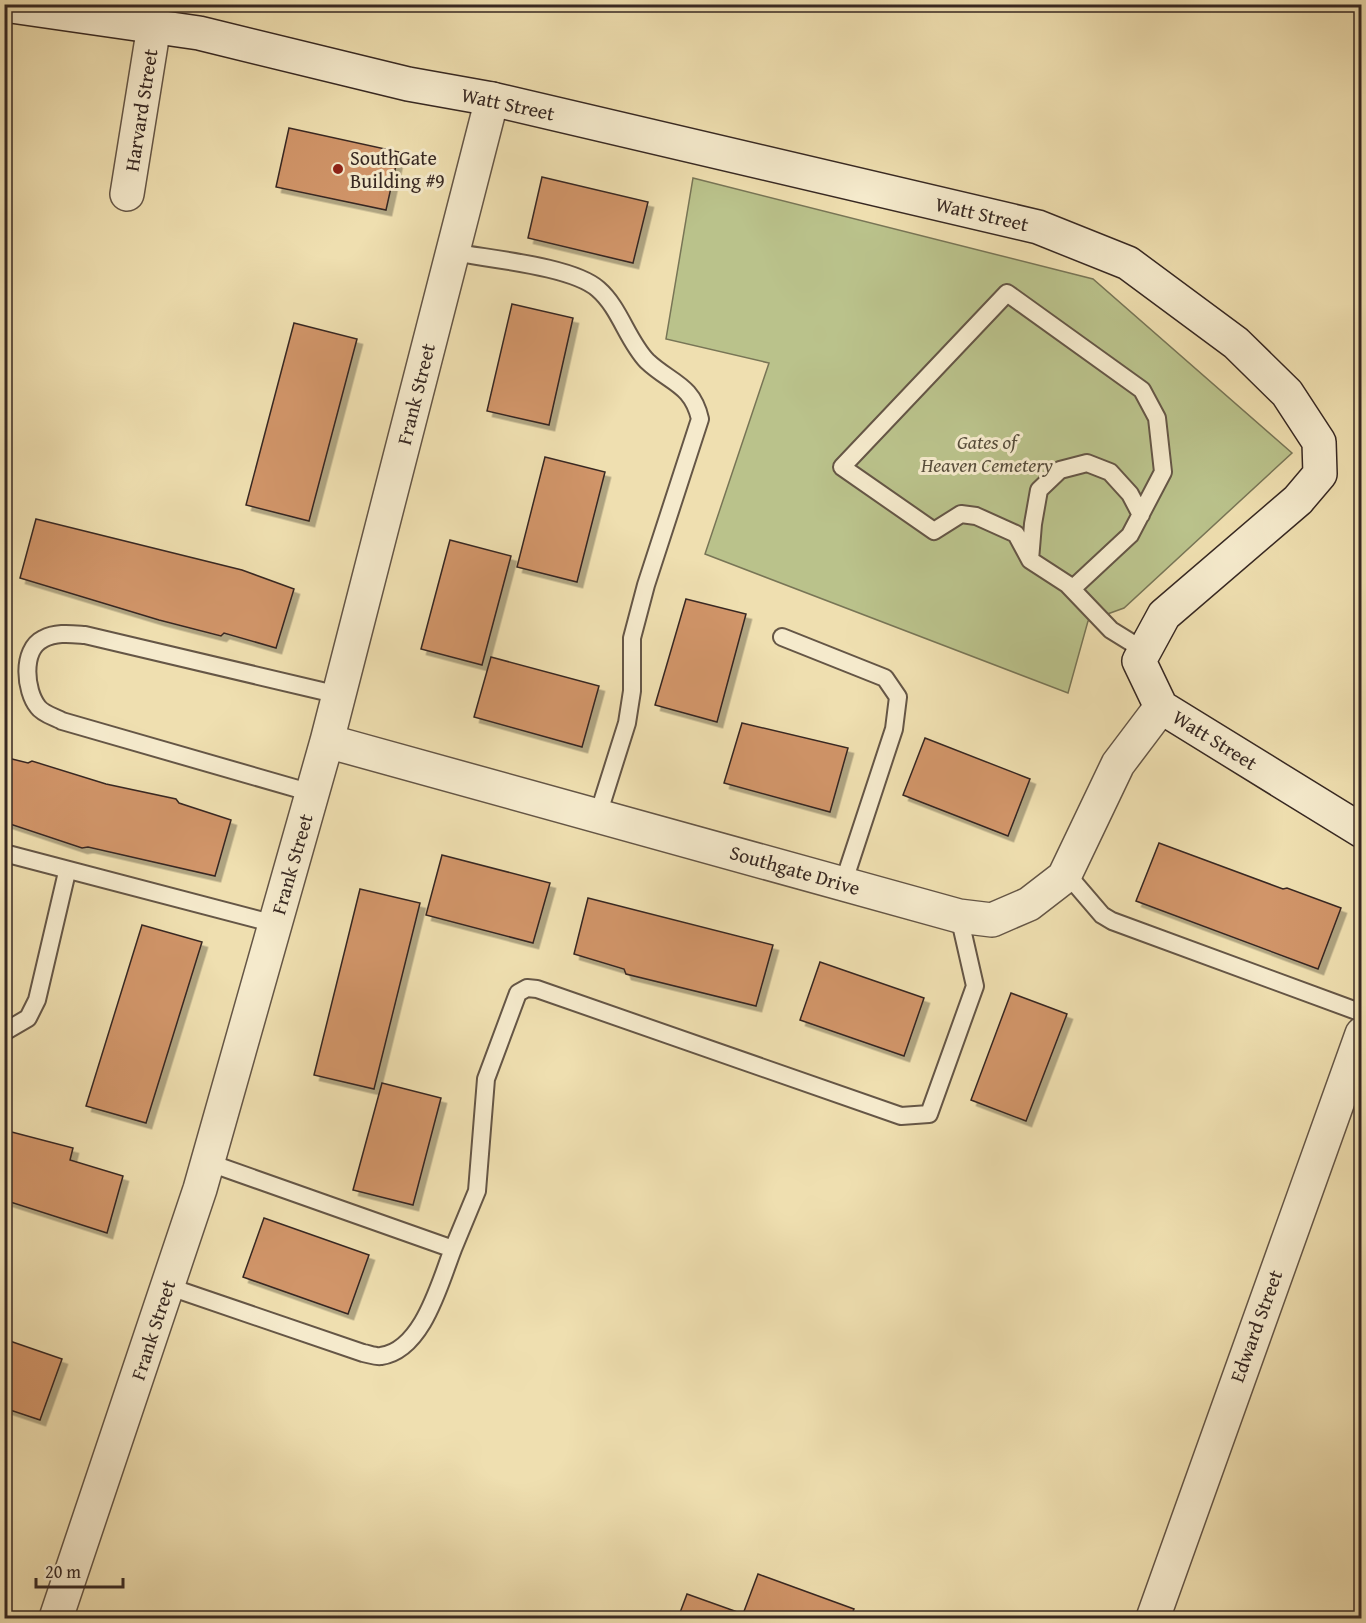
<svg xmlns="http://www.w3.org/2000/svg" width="1366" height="1623" font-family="'Gentium Book Plus',serif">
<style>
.green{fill:#bac28b;stroke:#787556;stroke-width:1.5}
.building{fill:#d19569;stroke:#372822;stroke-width:1.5;filter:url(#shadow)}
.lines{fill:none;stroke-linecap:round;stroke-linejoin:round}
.lane-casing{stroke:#655646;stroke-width:20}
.street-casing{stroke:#655646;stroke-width:36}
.secondary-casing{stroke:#372822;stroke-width:36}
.lane{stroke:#f5eacc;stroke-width:16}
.street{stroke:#f5eacc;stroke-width:33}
.secondary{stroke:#f5eacc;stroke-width:33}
.poi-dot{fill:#8f2418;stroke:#f5eacc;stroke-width:2}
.labels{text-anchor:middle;stroke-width:6;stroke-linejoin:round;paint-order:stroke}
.street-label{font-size:20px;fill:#372822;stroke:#f5eacc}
.poi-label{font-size:20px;fill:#372822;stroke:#f5eacc;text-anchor:start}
.park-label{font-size:20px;font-style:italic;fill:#584e3c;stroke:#f5eacc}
</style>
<defs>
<filter id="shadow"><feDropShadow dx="5.5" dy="5.5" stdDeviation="0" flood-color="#0004"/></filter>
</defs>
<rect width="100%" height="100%" fill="#efdfb0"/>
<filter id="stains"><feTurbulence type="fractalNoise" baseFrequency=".00333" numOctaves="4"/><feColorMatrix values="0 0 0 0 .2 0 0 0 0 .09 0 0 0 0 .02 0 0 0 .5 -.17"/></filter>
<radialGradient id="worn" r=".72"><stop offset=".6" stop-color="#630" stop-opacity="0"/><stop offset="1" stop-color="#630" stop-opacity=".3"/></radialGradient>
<path class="green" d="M693 178 1093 279 1292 453 1124 608 1088 621 1068 693 705 554 769 363 666 339Z"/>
<path class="building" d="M289 128 399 152 386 210 276 187Z
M542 177 648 202 633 263 528 238Z
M512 304 573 318 549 425 487 411Z
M294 323 357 339 309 521 246 505Z
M545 457 605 472 577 582 517 567Z
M36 519 242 570 294 589 276 648 224 633 221 636 159 620 20 578Z
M450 540 511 556 482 665 421 649Z
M686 599 746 614 717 722 655 705Z
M491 657 599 686 582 747 474 717Z
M742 723 848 748 830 812 724 783Z
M925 738 1030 779 1008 836 903 795Z
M4 757 28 763 32 761 106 784 176 799 179 803 231 820 215 876 88 847 82 848 4 822Z
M1159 843 1283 889 1287 888 1341 908 1318 969 1136 901Z
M442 855 550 883 533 943 426 915Z
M360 889 420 903 374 1089 314 1075Z
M588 898 773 945 756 1006 626 974 624 969 574 954Z
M142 925 202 942 146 1123 86 1106Z
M820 962 924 998 904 1056 800 1020Z
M1011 993 1067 1014 1026 1121 971 1100Z
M382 1083 441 1098 413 1205 353 1190Z
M4 1130 73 1148 70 1160 123 1176 107 1233 4 1200Z
M264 1218 369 1255 348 1314 243 1277Z
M4 1339 62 1359 40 1420 4 1408Z
M758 1574 854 1609 850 1618H678L687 1594 743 1614Z"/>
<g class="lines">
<g class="lane-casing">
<path id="lane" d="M453 252C488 259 572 266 598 289 620 308 627 340 647 361 670 383 692 384 700 419L646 585 632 638V691L627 723 598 815
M1030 560 1033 524 1039 490 1060 470 1087 463 1110 472 1130 494 1141 515
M1072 589 1130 535 1163 472 1157 418 1142 390 1007 293 842 467 934 531 961 514 976 516 1016 534 1030 560 1067 584 1111 630 1145 651
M782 637 885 678 898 697 894 729 843 884
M312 793 62 721C55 717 43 714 38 707 25 691 21 650 43 639 56 632 71 634 85 635L339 695
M4 853 275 924
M1066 873 1102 915 1112 921 1362 1013
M4 1032 28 1018 37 1000 67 872
M207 1162 453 1249 477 1191 486 1079 518 993 527 988 537 989 901 1116 929 1114 975 986 959 916
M167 1286 363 1353C369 1354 376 1357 381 1356 423 1350 440 1282 453 1249"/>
</g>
<g class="street-casing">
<path id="street" d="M127 194 154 26
M327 741 959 916 992 920 1029 904 1064 877 1118 764 1161 707
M56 1618 200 1189 327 741 492 99
M1153 1618 1362 1034"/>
</g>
<g class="secondary-casing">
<path id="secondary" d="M4 5 199 33 408 84 492 99 1038 227 1128 263 1236 343 1287 393 1319 442 1320 474 1298 500 1164 615 1139 661 1161 707 1362 831"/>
</g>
<use href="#lane" class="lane"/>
<use href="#street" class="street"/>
<use href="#secondary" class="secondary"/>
</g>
<circle class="poi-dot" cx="338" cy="169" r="6"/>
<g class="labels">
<g class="street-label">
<text transform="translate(508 104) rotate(12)" y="7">Watt Street</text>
<text transform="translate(141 110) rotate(-81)" y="7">Harvard Street</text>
<text transform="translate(982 214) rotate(13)" y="7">Watt Street</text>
<text transform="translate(416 394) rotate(-76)" y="7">Frank Street</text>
<text transform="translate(1215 740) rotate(32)" y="7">Watt Street</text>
<text transform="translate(292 864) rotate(-74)" y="7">Frank Street</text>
<text transform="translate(795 870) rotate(16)" y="7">Southgate Drive</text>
<text transform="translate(1256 1326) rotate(-70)" y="7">Edward Street</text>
<text transform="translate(153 1330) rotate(-72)" y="7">Frank Street</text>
</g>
<g class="poi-label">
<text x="350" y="165">SouthGate<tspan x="350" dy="23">Building #9</tspan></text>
</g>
<g class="park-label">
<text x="987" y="449">Gates of<tspan x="987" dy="23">Heaven Cemetery</tspan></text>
</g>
</g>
<rect width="1366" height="1623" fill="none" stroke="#efdfb0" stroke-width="24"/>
<rect x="6" y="6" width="1354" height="1611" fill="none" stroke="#372822" stroke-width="3"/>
<rect x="12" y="12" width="1342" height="1599" fill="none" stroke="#372822" stroke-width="1.5"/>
<path d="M36 1578v9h87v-9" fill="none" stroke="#372822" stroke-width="3"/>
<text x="45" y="1578" font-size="18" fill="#372822" stroke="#f5eacc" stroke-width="4.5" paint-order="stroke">20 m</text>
<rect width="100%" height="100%" filter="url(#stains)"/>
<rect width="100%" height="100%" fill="url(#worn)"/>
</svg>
